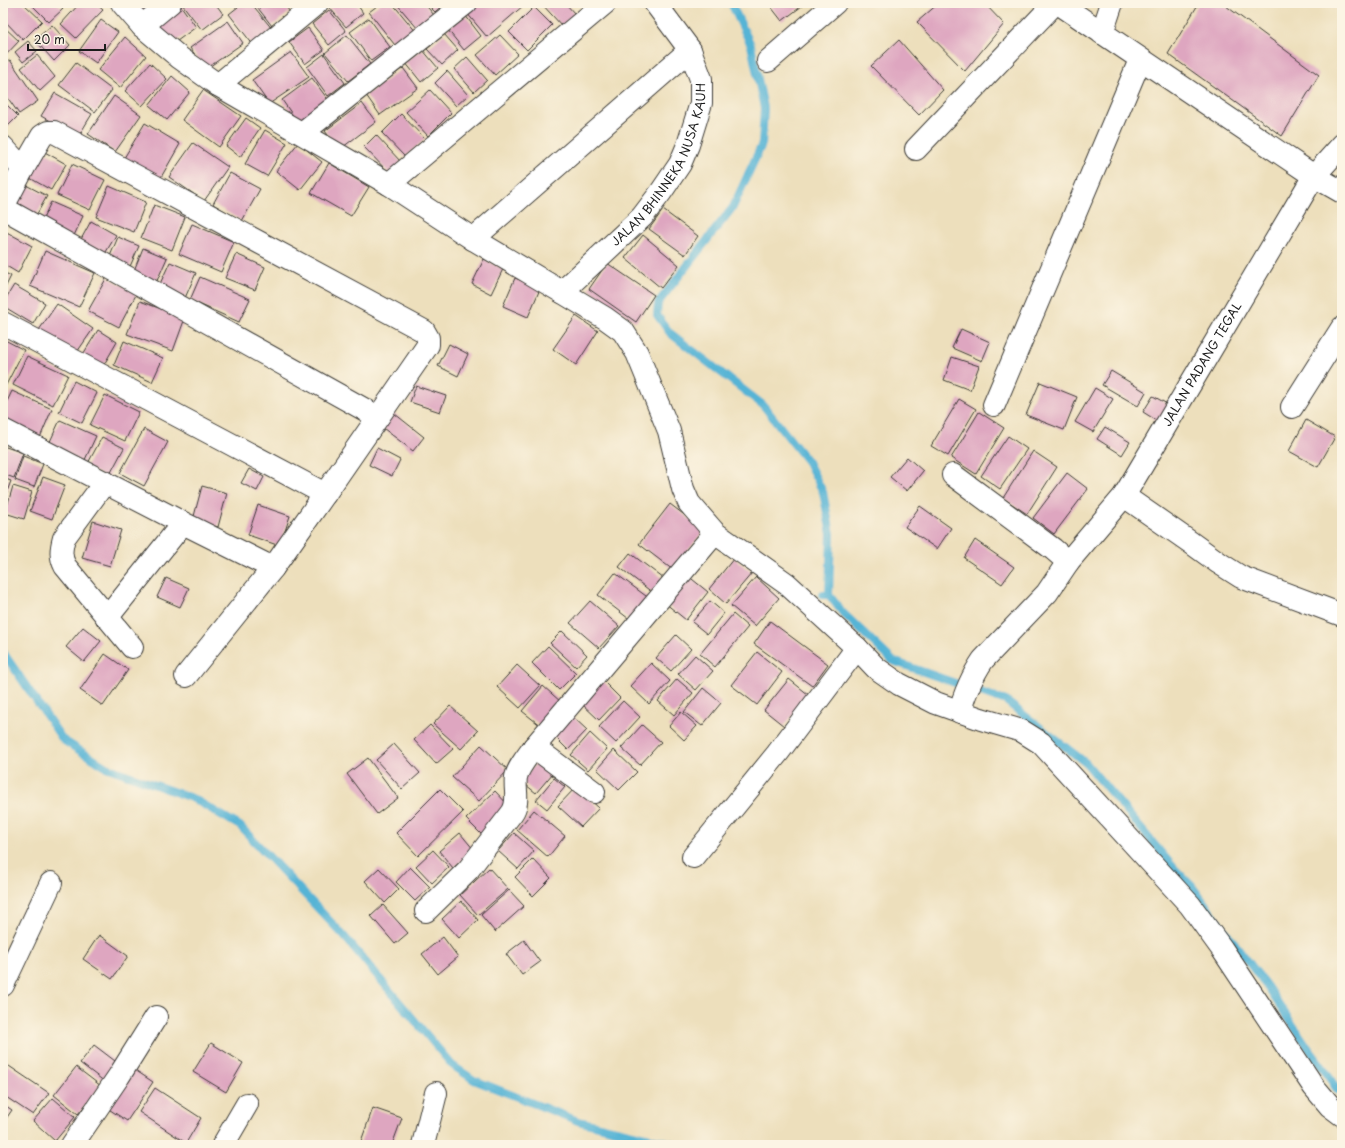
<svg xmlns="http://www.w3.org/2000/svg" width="1345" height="1148" font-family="'Playpen Sans',sans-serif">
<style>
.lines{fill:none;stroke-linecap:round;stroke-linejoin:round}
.stream{stroke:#57b4d5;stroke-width:8}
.building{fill:#dea6c0}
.minor-casing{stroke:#3b3934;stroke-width:24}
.minor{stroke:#fff;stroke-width:22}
.labels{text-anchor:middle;stroke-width:3.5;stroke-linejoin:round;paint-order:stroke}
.street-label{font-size:12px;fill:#1c1c1c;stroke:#fcf5e5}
</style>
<rect width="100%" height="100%" fill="#fcf5e5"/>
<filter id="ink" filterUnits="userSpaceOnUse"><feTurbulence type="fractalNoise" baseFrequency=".025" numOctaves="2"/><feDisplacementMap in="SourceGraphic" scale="8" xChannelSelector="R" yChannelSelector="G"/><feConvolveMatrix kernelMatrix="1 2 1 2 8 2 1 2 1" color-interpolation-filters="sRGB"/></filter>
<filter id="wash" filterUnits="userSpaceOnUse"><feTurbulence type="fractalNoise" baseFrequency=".012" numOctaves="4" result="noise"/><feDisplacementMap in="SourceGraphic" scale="16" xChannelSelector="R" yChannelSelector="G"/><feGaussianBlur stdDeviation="0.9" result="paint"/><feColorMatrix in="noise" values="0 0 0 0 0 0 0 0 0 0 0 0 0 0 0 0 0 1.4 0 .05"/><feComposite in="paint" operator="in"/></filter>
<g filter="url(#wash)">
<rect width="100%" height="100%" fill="#eddfbc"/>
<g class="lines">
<path class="stream" d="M731 3 751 45 764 108 762 144 733 207 658 303 657 315 670 333 763 405 808 462 823 492 831 534 829 595
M823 595H829L843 613 893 661 1006 701 1086 763 1175 869 1191 885 1268 988 1309 1049 1324 1069 1336 1088 1342 1094
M3 652 63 740 106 767 194 799 240 826 344 936 452 1065 474 1080 578 1121 679 1145"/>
</g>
<g id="blocks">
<path class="building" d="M3 3H23L42 21 23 40 3 19Z
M30 3H57L63 9 49 22Z
M80 3H95L103 10 76 38 61 24Z
M129 3H156L139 16Z
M183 3H215L223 14 202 30 182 4Z
M243 3H251L273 30 254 46 229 14Z
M254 3H283L290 12 272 26Z
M289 3H300L294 9Z
M334 3H356L363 13 346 27 329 7Z
M381 3H392L417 33 398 49 369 12Z
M396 3H424L434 15 418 29Z
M426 3H445L435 12Z
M477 3H522L524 5 487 37 466 12Z
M541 3H565L575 14 562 26Z
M768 3H806L782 21Z
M939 3H984L1004 24 965 71 917 22Z
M1199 3H1222L1319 75 1282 136 1168 54Z
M181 6 196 27 173 44 157 23Z
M534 7 552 25 527 50 509 32Z
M329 10 346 31 329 45 312 24Z
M465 15 481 36 464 50 447 29Z
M369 18 390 47 371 61 350 32Z
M101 20 118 32 96 63 79 51Z
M228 21 243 43 206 69 190 48Z
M52 25 70 45 54 61 35 40Z
M3 26 19 41 3 58Z
M308 28 324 50 305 64 289 42Z
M444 34 458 50 442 65 427 49Z
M347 35 370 64 348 81 325 53Z
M500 35 518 54 495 75 477 55Z
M125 37 146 56 120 88 98 70Z
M899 40 943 90 919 115 871 66Z
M28 41 37 51 23 62 15 52Z
M422 49 438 68 421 82 405 62Z
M291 52 309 77 269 104 252 80Z
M324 54 345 83 328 96 307 67Z
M37 55 55 77 40 91 21 68Z
M467 57 487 80 474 92 454 69Z
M10 60 38 101 19 114 3 91V65Z
M76 63 112 90 95 112 59 85Z
M150 63 167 79 142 106 125 91Z
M403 68 418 88 380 115 366 95Z
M447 71 468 95 456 106 435 83Z
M172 76 190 92 167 120 149 105Z
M312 78 329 101 299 124 282 100Z
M203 90 241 116 219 147 182 120Z
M430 90 451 113 428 136 406 112Z
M55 93 92 114 78 137 41 116Z
M114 96 141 115 115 152 88 134Z
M3 101 18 116 3 131Z
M362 103 376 122 339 150 325 131Z
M401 114 425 139 405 157 382 133Z
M246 118 260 128 240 157 226 146Z
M145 123 180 144 160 179 124 158Z
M265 130 287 143 267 176 245 164Z
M376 135 401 162 390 174 364 147Z
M193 143 228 167 204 201 169 177Z
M298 143 322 162 300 190 276 171Z
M43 151 66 164 51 190 28 177Z
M329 163 369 187 351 216 311 193Z
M72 164 105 180 90 210 57 195Z
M230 173 260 189 242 221 213 204Z
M24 184 47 196 33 221 10 208Z
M109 186 146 202 134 232 96 217Z
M51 202 83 216 72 240 40 225Z
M154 205 185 217 172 250 141 238Z
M663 210 698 236 685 255 649 229Z
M91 221 116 235 103 257 79 243Z
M192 224 234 242 221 272 179 254Z
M3 230 32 246 18 273 3 264Z
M643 235 679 265 661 288 625 258Z
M118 237 139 246 128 271 108 261Z
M143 248 167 258 156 283 133 273Z
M45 251 95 273 79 307 30 286Z
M236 254 265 267 255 290 225 278Z
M484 259 503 269 491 294 472 284Z
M170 262 196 273 185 298 159 286Z
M607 263 654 295 636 322 589 289Z
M3 272 11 276 3 292Z
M107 277 137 293 119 327 88 311Z
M200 277 250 299 239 322 190 300Z
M515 278 540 289 528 317 503 306Z
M14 285 45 303 33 324 3 306V303Z
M140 301 185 318 173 351 127 334Z
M57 304 93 329 75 355 39 330Z
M576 316 598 331 576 365 553 349Z
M961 329 990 342 982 361 952 348Z
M98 330 117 342 102 368 82 356Z
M3 339 24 350 6 385 3 383Z
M124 341 163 358 152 382 114 365Z
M449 344 468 354 458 376 438 366Z
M27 356 68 375 53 405 13 385Z
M952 357 979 366 970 390 944 380Z
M1111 371 1146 392 1138 406 1102 385Z
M74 381 97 393 82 423 59 412Z
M1040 382 1077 397 1064 430 1026 415Z
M416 386 446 396 440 412 410 402Z
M1095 388 1113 399 1093 432 1075 422Z
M12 391 52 409 39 440 3 424V410Z
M105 395 139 412 125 441 90 425Z
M1153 396 1169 405 1159 422 1143 412Z
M959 399 976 409 948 456 931 446Z
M390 410 424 437 413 451 379 425Z
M979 412 1004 428 976 474 951 458Z
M60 420 96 436 83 464 47 448Z
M1306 420 1335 437 1318 467 1289 451Z
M1105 427 1130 442 1122 455 1097 439Z
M144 429 168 442 144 486 120 473Z
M1008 436 1027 449 1000 489 981 476Z
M102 437 124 448 108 478 86 467Z
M3 446 23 453 14 478 3 474Z
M377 448 400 460 392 476 369 465Z
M1033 451 1057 467 1027 514 1003 498Z
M23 456 43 464 34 487 15 480Z
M907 457 923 471 907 491 890 477Z
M249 469 264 477 257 491 241 483Z
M1067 473 1088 489 1054 534 1033 518Z
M43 477 65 485 52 519 30 511Z
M3 478 11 481 3 502Z
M13 486 32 492 24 519 5 513Z
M202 486 227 493 218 527 193 520Z
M670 504 704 530 673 570 639 544Z
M258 505 290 516 280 546 248 535Z
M920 506 951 528 937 549 905 527Z
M93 521 121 530 110 566 82 558Z
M975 540 1014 567 1002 584 964 558Z
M630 553 668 582 657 596 619 567Z
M734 558 752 573 726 604 709 589Z
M615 573 650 599 633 622 598 595Z
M687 575 708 592 686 620 665 603Z
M756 577 779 598 755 626 731 606Z
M166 578 189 588 180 607 157 597Z
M590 601 619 626 599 648 570 623Z
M710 601 724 613 707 634 692 622Z
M733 614 748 627 715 667 700 654Z
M770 621 828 664 812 686 754 644Z
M83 627 101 641 84 662 66 647Z
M562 631 587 655 576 667 550 643Z
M676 635 691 649 671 671 656 658Z
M548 646 576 673 559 690 532 663Z
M757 652 782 672 757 705 731 685Z
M105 654 128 670 103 706 80 690Z
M695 655 713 671 696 690 678 674Z
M651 663 670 681 649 704 630 686Z
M517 665 540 686 520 708 497 687Z
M677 679 693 693 674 715 658 701Z
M789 679 809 695 784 726 764 710Z
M602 680 620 698 599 720 581 703Z
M543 686 561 702 541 726 522 711Z
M703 688 721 703 702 726 684 712Z
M623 701 640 717 616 743 599 727Z
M450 706 478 731 461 749 433 724Z
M681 712 697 726 684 740 669 726Z
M572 716 587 730 568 750 553 735Z
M430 725 453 749 436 764 414 740Z
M642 725 661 742 640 765 621 748Z
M590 733 607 749 588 770 571 755Z
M394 744 420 773 402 789 376 760Z
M481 745 508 770 479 801 452 777Z
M614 750 637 772 619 790 597 769Z
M368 758 398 798 377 814 347 774Z
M538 761 553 773 536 793 521 781Z
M554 778 565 787 547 809 536 800Z
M576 787 599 808 581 827 558 806Z
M440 789 463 812 418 856 396 833Z
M495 791 510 807 483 836 466 819Z
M534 810 565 836 548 857 517 830Z
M460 833 474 850 453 868 439 851Z
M514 833 534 851 518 869 498 851Z
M433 850 449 867 432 883 416 866Z
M533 859 551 878 533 896 515 877Z
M410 867 430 887 415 901 396 882Z
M379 868 399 889 385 903 365 881Z
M489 868 508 889 478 915 460 895Z
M509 890 524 906 495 932 481 915Z
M461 901 478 920 459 938 442 919Z
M383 905 408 933 395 944 371 916Z
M99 935 128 956 112 979 83 959Z
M443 937 458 957 438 974 422 954Z
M524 940 540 962 522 975 506 954Z
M211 1043 243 1063 226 1092 193 1072Z
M94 1045 119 1064 105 1082 80 1063Z
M3 1062 49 1093 33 1115 3 1095Z
M129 1066 153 1082 127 1121 104 1106Z
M76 1067 101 1086 78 1114 54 1095Z
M155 1088 201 1118 186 1143 139 1112Z
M53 1098 75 1117 55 1141 33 1121Z
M3 1104 12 1110 3 1123Z
M373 1108 402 1118 392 1145H364L360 1144Z"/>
</g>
</g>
<g filter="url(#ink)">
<use href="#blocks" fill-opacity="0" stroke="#3b3934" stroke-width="1"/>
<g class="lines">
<g class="minor-casing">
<g id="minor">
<path d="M122 3 142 26 180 58 218 85 389 184 473 239 562 292 605 318 623 331 637 353 669 431 683 489 689 503 715 533 787 584 857 648 777 754 693 857"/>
<path d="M1058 3 1314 176 1342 192"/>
<path d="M142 26 170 3"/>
<path d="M1102 33 1112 3"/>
<path d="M768 61 835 3"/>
<path d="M218 85 317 3"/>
<path d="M302 133 466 3"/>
<path d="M3 147 23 169"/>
<path d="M916 149 1055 3"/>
<path d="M389 184 605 3"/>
<path d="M3 207 23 169 42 136 48 132H54L424 331 428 338V345L325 494 273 568 186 676"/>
<path d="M3 208 378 417"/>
<path d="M473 239 690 50"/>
<path id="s1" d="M562 292 642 217 661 192 680 164 688 145 701 103V79L690 50 655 3"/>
<path d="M3 323 325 494"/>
<path d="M994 405 1140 60"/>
<path d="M1292 407 1342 328"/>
<path d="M3 430 183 523 273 568"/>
<path id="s2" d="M953 475 1053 549 1068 562 1124 496 1314 176 1342 145"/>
<path d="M105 482 64 538C61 549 60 556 65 566L132 647"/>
<path d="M1124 496 1190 542 1219 563 1241 577 1342 615"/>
<path d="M107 618 183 523"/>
<path d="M857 648 876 668 899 684 936 703 981 719 1022 731 1041 743 1190 905 1222 949 1314 1087 1330 1106 1342 1115"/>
<path d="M960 712C963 696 974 673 983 660L1047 593 1068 562"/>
<path d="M534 747 594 792"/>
<path d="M426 911 468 870 512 813C520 802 514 789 516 777 518 767 528 756 534 747L715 533"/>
<path d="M3 985 51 883"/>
<path d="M72 1145 119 1076 156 1017"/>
<path d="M223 1145 247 1104"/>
<path d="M423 1145 436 1093"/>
</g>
</g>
<use href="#minor" class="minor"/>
</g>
</g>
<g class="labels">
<g class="street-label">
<text dy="4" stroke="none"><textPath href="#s1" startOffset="165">JALAN BHINNEKA NUSA KAUH</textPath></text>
<text dy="4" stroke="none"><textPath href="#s2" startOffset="384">JALAN PADANG TEGAL</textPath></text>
</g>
</g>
<rect width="1345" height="1148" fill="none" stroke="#fcf5e5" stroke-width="16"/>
<path d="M28 44v6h77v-6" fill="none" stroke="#1c1c1c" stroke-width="2"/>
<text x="34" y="44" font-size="12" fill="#1c1c1c" stroke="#fcf5e5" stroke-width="3" paint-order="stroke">20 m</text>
</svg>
